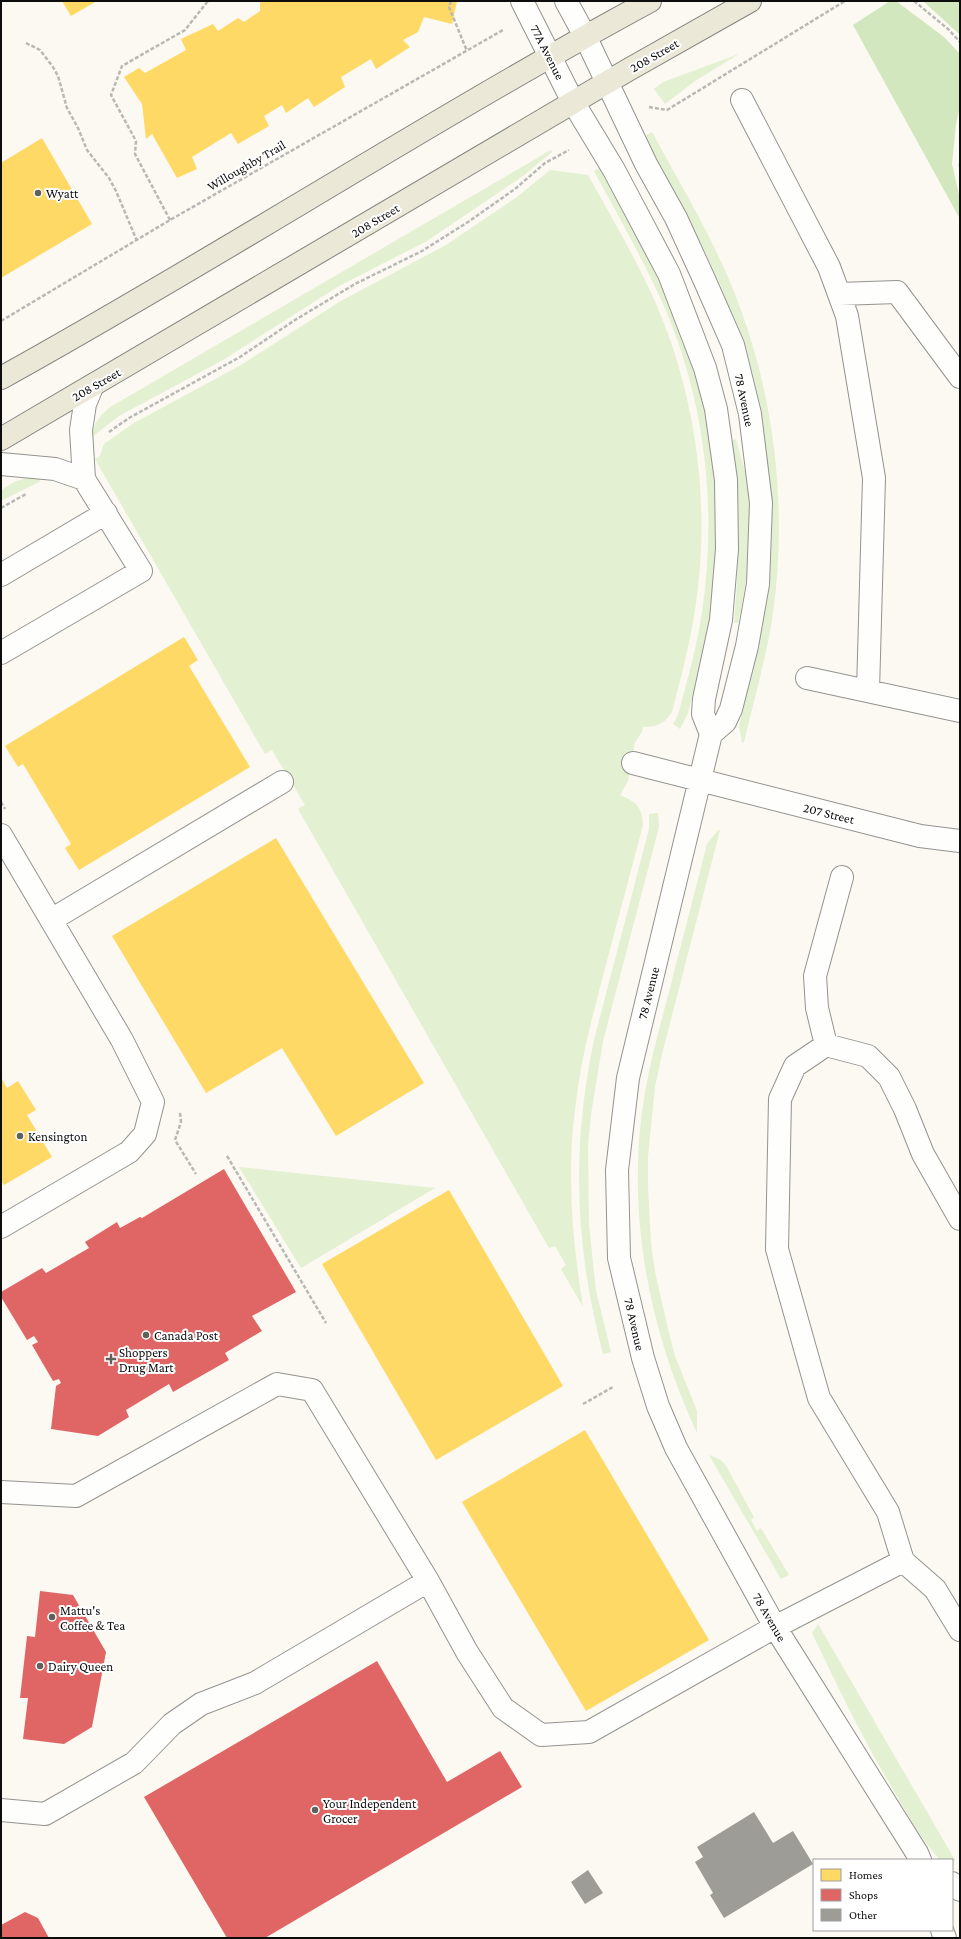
<svg xmlns="http://www.w3.org/2000/svg" width="961" height="1939" font-family="'Crimson Pro',serif">
<style>
.green{fill:#e3f0d1}
.forest{fill:#d3e7bf}
.homes{fill:#ffd966}
.shops{fill:#e06666}
.building{fill:#9e9c97}
.lines{fill:none;stroke-linecap:round;stroke-linejoin:round}
.minor-casing{stroke:#949390;stroke-width:24}
.major-casing{stroke:#81817d;stroke-width:24}
.path{stroke:#b8b8b6;stroke-width:2.5;stroke-dasharray:4 2;stroke-linecap:butt}
.minor{stroke:#fefefd;stroke-width:22}
.major{stroke:#ece8d8;stroke-width:22}
.poi-dot{fill:#60605d;stroke:#fff;stroke-width:1.5}
.labels{text-anchor:middle;stroke-width:4;stroke-linejoin:round;paint-order:stroke}
.street-label{font-size:13px;fill:#0d0d0d;stroke:#fff}
.poi-label{font-size:13px;fill:#0d0d0d;stroke:#fff;text-anchor:start}
</style>
<rect width="100%" height="100%" fill="#fbf9f1"/>
<path class="green" d="M739 54 695 81 665 104 654 89 663 82Z
M652 132C680 184 712 236 734 292 776 396 789 516 771 626 764 665 753 704 744 742L742 743 739 726 755 657 745 354C736 326 727 299 715 273 695 229 670 187 647 144L645 136Z
M551 150 552 152 523 176 427 241 339 286 223 360 119 416 92 437C93 423 100 415 112 406Z
M602 167 675 307 704 398 717 498 718 547 713 607 703 656 688 713 680 729 673 724 678 715C687 681 697 647 702 612 717 511 706 405 666 311 645 263 619 217 594 171Z
M550 170 588 175C615 224 645 273 665 326 701 421 711 527 692 627 687 656 679 684 672 712 664 724 657 727 643 727L642 732 635 742 628 781 620 795C636 802 642 806 643 825 630 874 617 923 604 972 593 1015 581 1058 576 1102 566 1171 572 1239 583 1307L561 1269 566 1265 555 1246 549 1248 298 809 305 805 272 750 265 754 95 459 100 456 104 444 134 423 241 365 339 302 446 245 517 197Z
M736 439C739 451 743 463 746 475 756 524 749 575 738 623H734C740 558 739 505 731 441Z
M31 477H42L39 482 1 501V490L16 481Z
M658 813 659 827 603 1041 591 1114 588 1146 589 1224 596 1291 611 1352 603 1354C575 1246 571 1150 594 1040L649 829V814Z
M718 830H720L662 1054 655 1087 648 1156V1187L651 1243 655 1272 668 1329 675 1356 697 1411V1433C648 1328 625 1208 645 1092 651 1057 661 1023 670 988 682 940 695 892 707 844Z
M239 1167 435 1188 301 1268Z
M709 1455 719 1459 725 1464 754 1517 751 1520 757 1531 761 1528 789 1575 781 1579Z
M818 1624 955 1860 952 1865V1860H940C921 1839 908 1815 894 1791 863 1740 838 1687 812 1633Z"/>
<path class="forest" d="M890 1H896L944 37 960 54V107L956 124 952 164 960 199V219L853 25Z
M923 1H960V35L959 34Z"/>
<path class="homes" d="M62 1H97L71 16Z
M262 1H457L452 24 424 17 418 32 403 40 410 47 376 69 371 59 341 77 345 87 314 107 308 98 286 113 282 105 264 116 269 126 238 144 231 133 192 157 197 169 177 178 152 134 146 139 142 104 124 77 139 68 145 73 186 50 181 39 213 24 218 31 238 18 244 22 260 11V3Z
M42 138 92 224 1 278V163Z
M184 637 198 660 189 666 250 767 79 870 65 848 71 844 23 764 18 767 5 746Z
M276 838 424 1083 336 1136 282 1048 206 1093 112 936Z
M1 1077 7 1088 18 1081 36 1110 27 1115 52 1157 4 1185 1 1180Z
M449 1190 563 1386 436 1460 322 1264Z
M585 1430 709 1640 586 1711 462 1502Z"/>
<path class="shops" d="M224 1169 296 1292 252 1316 262 1331 225 1353 229 1360 173 1392 169 1384 126 1410 129 1417 98 1436 51 1429 56 1386 61 1383 59 1379 53 1381 32 1345 38 1342 34 1336 27 1340 1 1297V1292L42 1268 46 1273 89 1248 85 1242 117 1222 120 1228 140 1217 142 1218Z
M40 1591 73 1595 106 1652 92 1727 64 1744 23 1739 28 1698H20L27 1636 35 1637Z
M377 1661 447 1782 500 1751 522 1787 265 1938H227L144 1797Z
M25 1912 38 1918 49 1938H1V1925Z"/>
<path class="building" d="M754 1812 773 1843 793 1831 813 1864 724 1918 710 1895 713 1893 695 1862 703 1857 697 1847Z
M588 1870 603 1893 585 1904 571 1882Z"/>
<g class="lines">
<g class="minor-casing">
<path id="minor" d="M522 1 573 102 614 170 669 274 705 368 716 409 726 480 727 549 721 620 704 699 703 714 711 734 628 1078 617 1170 619 1258 643 1358 658 1406 676 1448 775 1627 917 1853 920 1860
M566 1 585 36 646 164 676 218 704 279 733 345 750 414 761 503 758 584 747 646 731 709 725 722 711 734
M742 100 829 267 847 316 874 478 868 691
M839 294 897 292 960 377
M1 464 55 469 84 479
M1 575 106 513
M1 653 141 571 84 479 81 430 85 404 92 387
M807 678 960 711
M633 763 920 836 960 841
M1 835 122 1040 153 1102 145 1134 129 1152 1 1227
M51 920 282 782
M826 1045 817 1008 815 976 842 877
M960 1219 923 1154 905 1109 889 1077 868 1056 826 1045 795 1066 780 1099 777 1249 819 1398 888 1512 903 1561 935 1589 960 1630
M1 1492 76 1496 277 1384 312 1390 428 1581 255 1683 201 1704 172 1724 134 1763 45 1814 1 1810
M428 1581 467 1652 503 1708 541 1735 589 1732 775 1627 903 1561
M952 1883 960 1890
M942 1930 945 1938"/>
</g>
<g class="major-casing">
<path id="major" d="M1 378C220 257 430 120 650 1
M1 439 628 70 750 1"/>
</g>
<path class="path" d="M451 1 449 7 467 51
M914 1 948 29 960 42
M26 43 40 50 53 67 58 76 67 108 78 128 87 150 109 178 116 191 137 241
M649 107 667 110 845 1
M960 163V167
M170 220 135 154 136 141 111 95 122 66 185 30 208 1
M1 321 170 220 503 30
M109 432 129 418 240 357 295 320 355 284 422 251 468 222 515 189 545 163 569 150
M1 508 26 494
M1 802 5 809
M180 1113 181 1122 175 1140 196 1174
M227 1156 326 1323
M583 1404 613 1387"/>
<use href="#minor" class="minor"/>
<use href="#major" class="major"/>
</g>
<g class="poi-dot">
<circle cx="38" cy="193" r="4"/>
<circle cx="20" cy="1136" r="4"/>
<circle cx="146" cy="1335" r="4"/>
<path d="M109 1353h4v4h4v4h-4v4h-4v-4h-4v-4h4z"/>
<circle cx="52" cy="1617" r="4"/>
<circle cx="40" cy="1666" r="4"/>
<circle cx="315" cy="1810" r="4"/>
</g>
<g class="labels">
<g class="street-label">
<text transform="translate(548 52) rotate(63)" y="5">77A Avenue</text>
<text transform="translate(654 55) rotate(-30)" y="5">208 Street</text>
<text transform="translate(246 165) rotate(-30)" y="5">Willoughby Trail</text>
<text transform="translate(375 220) rotate(-31)" y="5">208 Street</text>
<text transform="translate(96 384) rotate(-30)" y="5">208 Street</text>
<text transform="translate(745 400) rotate(78)" y="5">78 Avenue</text>
<text transform="translate(829 813) rotate(14)" y="5">207 Street</text>
<text transform="translate(648 993) rotate(-76)" y="5">78 Avenue</text>
<text transform="translate(635 1324) rotate(77)" y="5">78 Avenue</text>
<text transform="translate(770 1617) rotate(60)" y="5">78 Avenue</text>
</g>
<g class="poi-label">
<text x="46" y="198">Wyatt</text>
<text x="28" y="1141">Kensington</text>
<text x="154" y="1340">Canada Post</text>
<text x="119" y="1357">Shoppers<tspan x="119" dy="15">Drug Mart</tspan></text>
<text x="60" y="1615">Mattu's<tspan x="60" dy="15">Coffee &amp; Tea</tspan></text>
<text x="48" y="1671">Dairy Queen</text>
<text x="323" y="1808">Your Independent<tspan x="323" dy="15">Grocer</tspan></text>
</g>
</g>
<rect width="961" height="1939" fill="none" stroke="#0d0d0d" stroke-width="4"/>
<rect x="813" y="1859" width="140" height="72" fill="#ffffff" stroke="#9e9e9e"/>
<rect x="821" y="1869" width="20" height="12" fill="#ffd966" stroke="#9e9e9e"/>
<text x="849" y="1879" font-size="12" fill="#0d0d0d">Homes</text>
<rect x="821" y="1889" width="20" height="12" fill="#e06666" stroke="#9e9e9e"/>
<text x="849" y="1899" font-size="12" fill="#0d0d0d">Shops</text>
<rect x="821" y="1909" width="20" height="12" fill="#9e9c97" stroke="#9e9e9e"/>
<text x="849" y="1919" font-size="12" fill="#0d0d0d">Other</text>
</svg>
